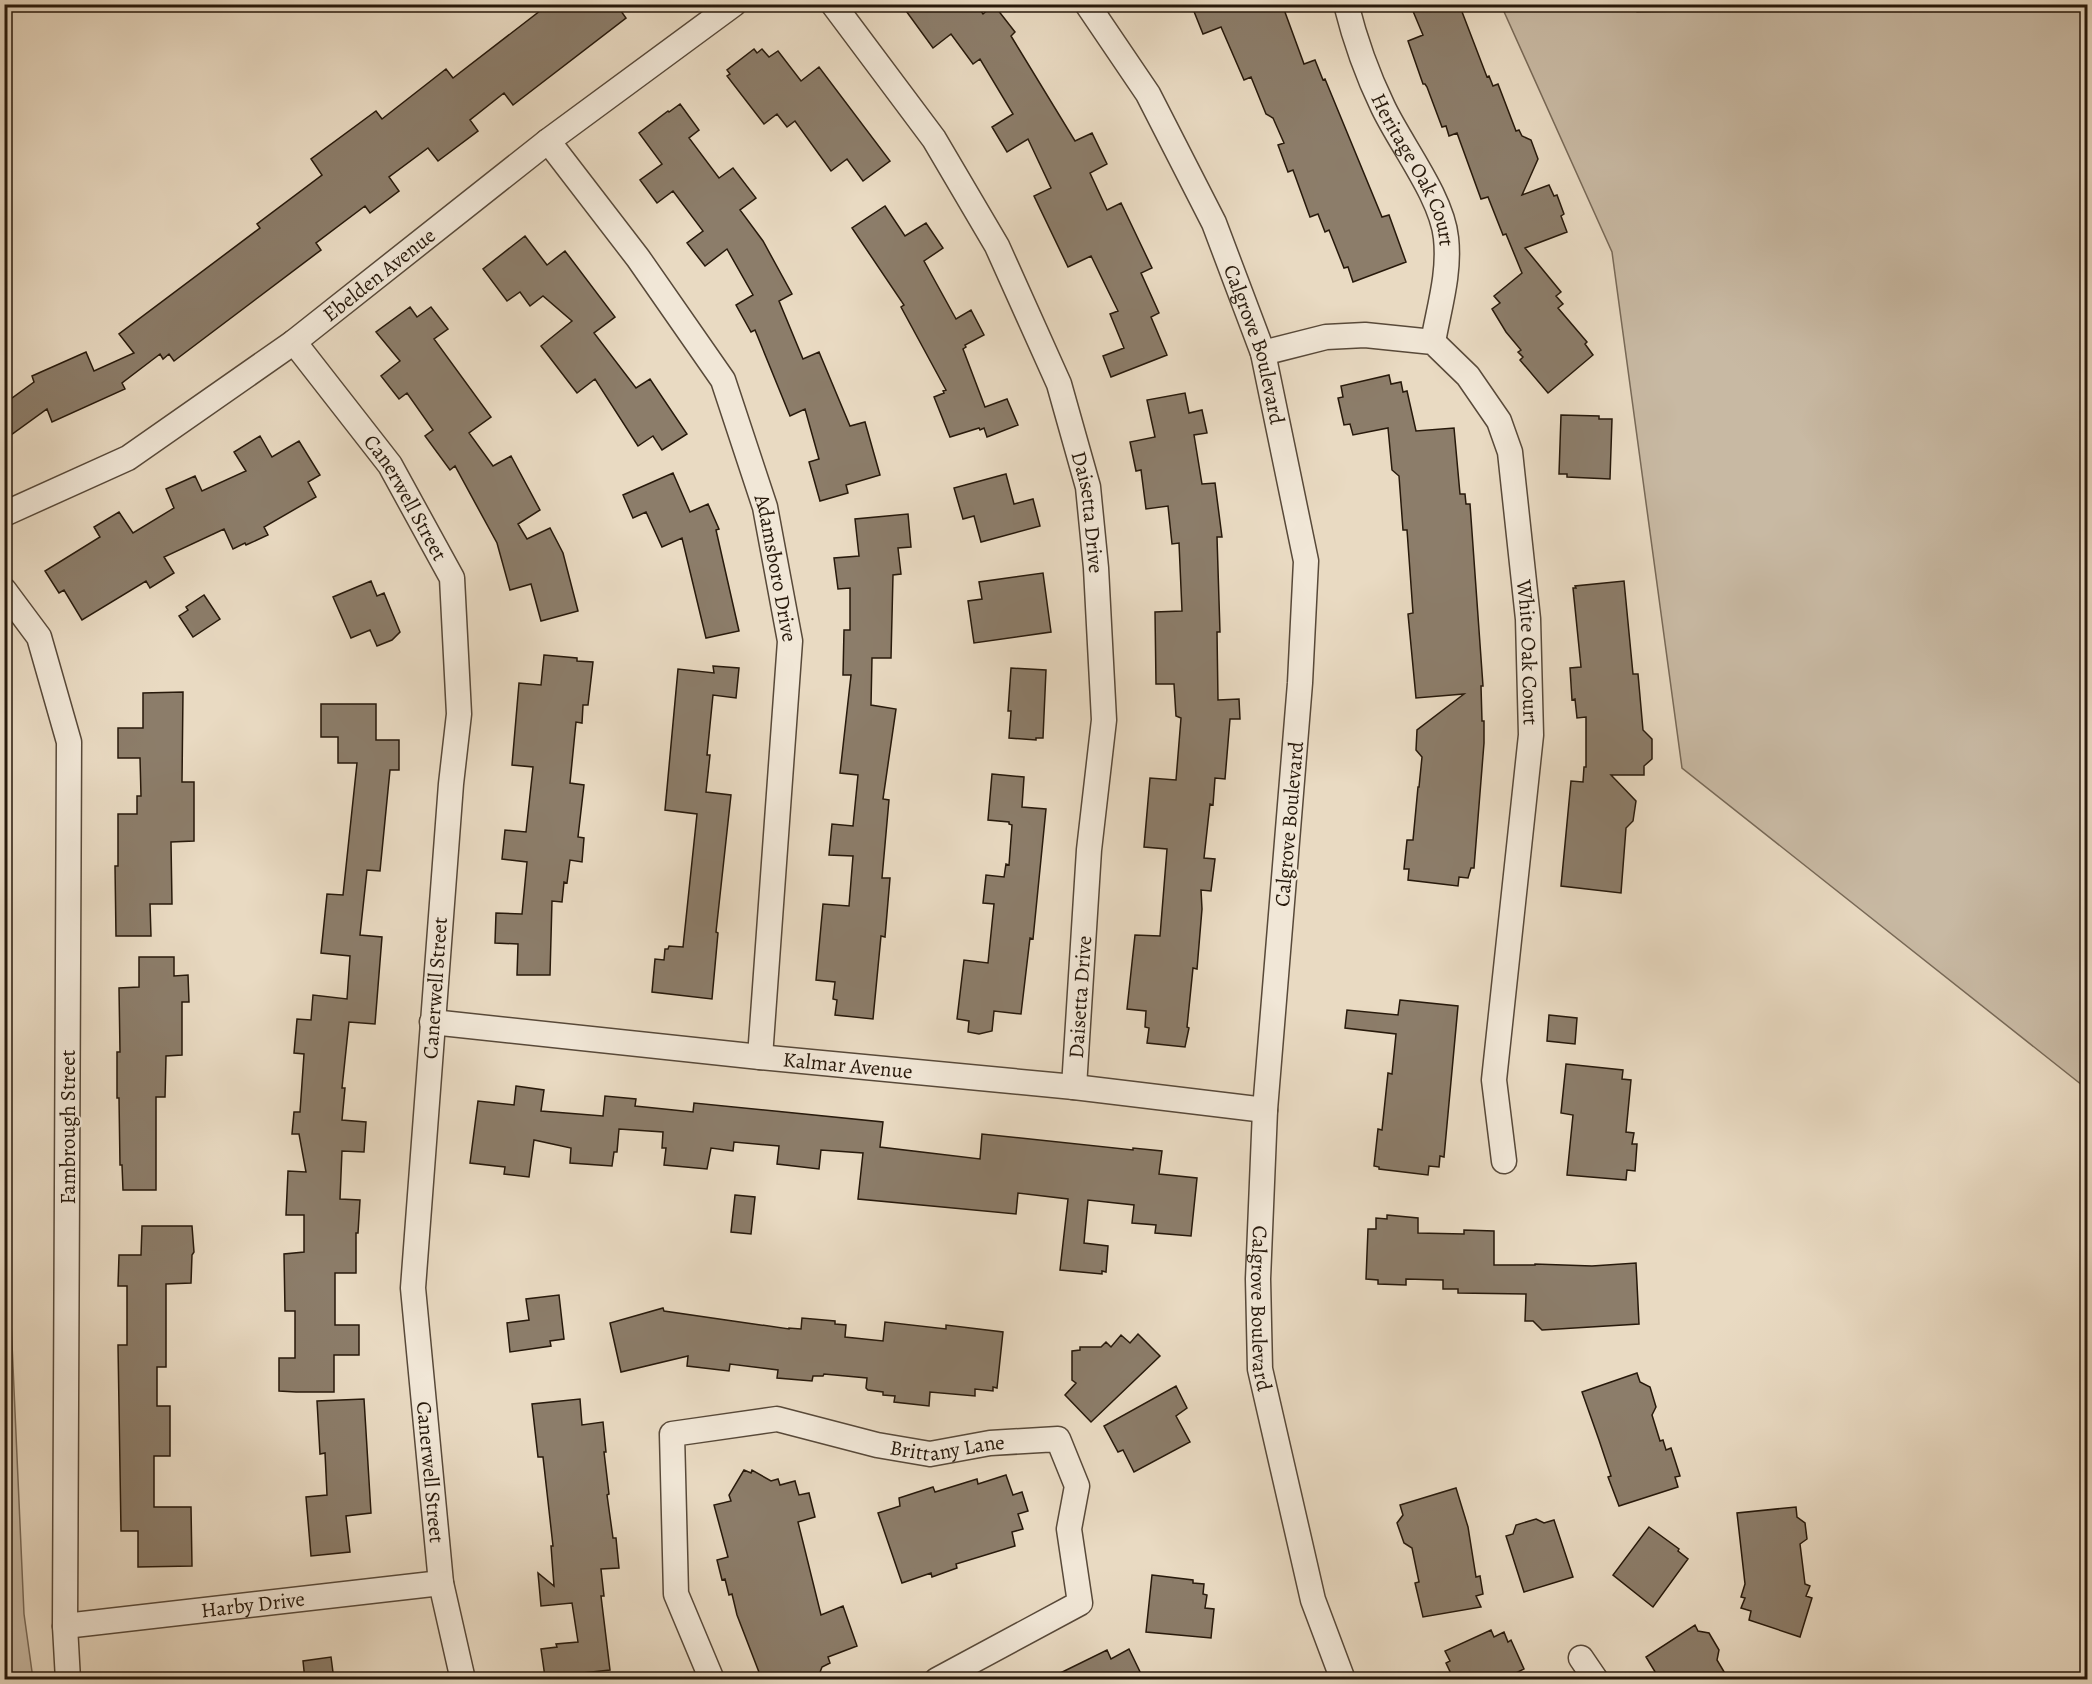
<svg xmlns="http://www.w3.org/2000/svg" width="2092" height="1684" font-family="Alegreya,serif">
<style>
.green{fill:#c8b9a3;stroke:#786957;stroke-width:1.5}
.building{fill:#8c7d6a;stroke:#27190b;stroke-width:1.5}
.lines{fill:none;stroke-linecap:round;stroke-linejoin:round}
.minor-casing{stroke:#584939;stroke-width:27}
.minor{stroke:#f1e7d7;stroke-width:24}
.labels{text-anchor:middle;stroke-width:5;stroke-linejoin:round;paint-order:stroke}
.street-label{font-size:21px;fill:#27190b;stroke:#f1e7d7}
</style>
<rect width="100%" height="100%" fill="#e9dac2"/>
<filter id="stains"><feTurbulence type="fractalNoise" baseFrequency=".00333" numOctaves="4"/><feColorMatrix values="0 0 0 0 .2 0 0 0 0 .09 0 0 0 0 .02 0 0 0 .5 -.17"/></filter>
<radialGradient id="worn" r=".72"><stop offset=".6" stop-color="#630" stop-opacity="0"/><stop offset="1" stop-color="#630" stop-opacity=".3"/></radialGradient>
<path class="green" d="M1704 4 2087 5V1089L1682 768 1612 252 1501 5H1635L1637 12 1685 11Z
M4 1164 24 1614 33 1679H5Z"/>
<path class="building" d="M549 4H616L626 18 513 105 504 93 470 120 478 131 438 161 428 148 389 177 399 191 370 213 365 206 316 243 321 250 174 361 169 354 163 359 160 354 122 383 125 389 52 422 47 409 4 440V404L34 382 32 376 86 352 94 371 134 353 119 334 260 228 257 224 322 175 311 159 376 111 382 119 446 69 453 78Z
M901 4H976L983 14 994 5 1015 32 1011 36 1075 141 1092 133 1107 164 1090 173 1107 210 1121 203 1152 268 1141 273 1159 313 1151 317 1167 355 1111 377 1103 356 1124 348 1110 314 1118 311 1091 256 1068 267 1034 196 1051 188 1028 139 1007 152 992 127 1013 114 980 59 973 64 951 34 933 48Z
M1191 4H1282L1304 64 1315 60 1323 80 1325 79 1382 217 1389 215 1406 262 1353 282 1348 267 1344 268 1329 230 1325 232 1318 214 1310 217 1293 170 1288 172 1278 145 1284 143 1273 118 1266 114 1251 77 1244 80 1221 27 1203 34Z
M1410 4H1459L1487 77 1489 76 1493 86 1498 84 1516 131 1519 130 1522 136 1531 140 1538 159 1522 195 1549 185 1554 196 1557 195 1564 214 1561 216 1567 232 1525 248 1561 292 1556 296 1563 304 1558 308 1587 342 1585 344 1593 355 1548 393 1520 360 1523 357 1518 352 1521 350 1506 332 1492 309 1500 303 1494 296 1522 273 1506 234 1503 235 1488 197 1481 199 1457 133 1449 136 1446 126 1442 127 1427 87 1425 84H1423L1408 41 1423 35Z
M754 49 757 53 762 49 769 57 778 51 801 81 819 67 890 161 863 181 847 159 831 171 795 121 787 127 777 114 764 124 727 76 730 74 727 70Z
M680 104 699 130 689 138 719 178 733 168 756 198 740 210 763 241 792 294 779 301 803 359 819 352 850 426 865 422 880 475 846 485 848 493 820 501 809 462 819 459 805 409 790 416 755 330 751 332 736 305 753 295 727 249 705 266 687 243 703 231 673 191 657 203 640 180 662 164 639 133 668 111 669 112Z
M885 206 905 236 926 223 943 248 924 261 956 319 971 310 984 335 965 345 966 347 963 349 985 407 1007 399 1018 425 987 437 984 428 980 430 979 428 950 437 934 397 944 393 943 391 946 390 901 307 904 305 852 228Z
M525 236 547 265 565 251 615 317 594 333 636 388 650 379 687 434 662 450 653 436 638 446 595 379 577 393 541 346 572 321 543 296 530 306 520 292 507 301 483 269Z
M410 307 417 317 431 307 448 329 434 339 491 417 469 433 493 466 511 456 540 510 518 524 527 539 550 528 563 553 578 611 541 621 531 584 510 590 497 543 455 466 450 470 425 436 433 430 407 393 399 399 381 376 400 361 376 332Z
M1389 375 1391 384 1401 382 1403 392 1407 391 1416 431 1454 428 1460 494H1465L1466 504H1470L1483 686H1481L1482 721H1484V743L1474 868H1471L1468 878 1459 877 1458 886 1408 880 1409 869H1404L1407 840H1413L1418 787H1419L1422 757 1416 750 1417 730 1464 694 1416 698 1408 614 1413 613 1407 530H1403L1399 476 1392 470 1388 428 1353 435 1350 424 1344 425 1338 398 1343 397 1341 386Z
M1185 393 1189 413 1202 410 1207 433 1194 435 1202 484 1215 483 1222 537H1217L1220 632H1217L1218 700 1239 699 1240 719H1230L1225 779 1215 778 1213 805 1210 804 1204 858 1215 859 1211 891 1201 890 1202 909 1197 969 1193 968 1187 1027 1189 1028 1185 1047 1147 1043 1149 1028 1145 1027 1146 1011 1127 1009 1135 935 1160 936 1167 849 1144 847 1150 778 1176 780 1181 718 1176 716 1174 684H1156L1155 612 1182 611 1179 543 1172 544 1168 506 1146 509 1141 470 1136 471 1130 442 1155 437 1147 400Z
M1561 415 1599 416V419H1612L1610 479 1567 477V474H1559Z
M260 436 272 457 299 441 320 475 308 482 316 497 264 527 268 535 246 545 245 543 233 549 224 529 164 557 174 573 150 588 146 581 82 620 64 590 59 593 45 571 100 537 94 527 119 512 133 533 174 508 166 489 195 476 202 491 246 471 234 452Z
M673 473 690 512 708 504 719 529 716 530 739 631 706 638 682 538 662 547 646 512 633 518 623 495Z
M1006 474 1014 504 1033 499 1040 526 981 542 974 516 963 519 954 488Z
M908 514 911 547 898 548 901 574 893 575 891 658H872L871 705 896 709 883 799 889 800 882 878H890L885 937 881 936 873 1019 835 1015 837 1000 833 999 835 982 816 980 823 904 849 906 853 856 829 855 832 824 853 826 858 775 840 773 851 675H843L844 630H850V588L838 589 834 558 859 556 855 519Z
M1043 573 1051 632 974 643 968 601 982 599 979 582Z
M371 581 377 596 384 593 400 632 392 640 377 646 370 630 351 638 333 597Z
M1624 581 1633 674H1638L1643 730 1652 739V759L1644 766V775H1611L1636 801 1633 821 1626 828 1621 893 1561 886 1571 781 1583 782 1584 767H1586V717L1577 718 1575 699 1572 700 1570 668 1581 667 1573 588H1576L1575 586Z
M204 595 220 619 193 637 179 616 188 610 186 607Z
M544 655 577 658V661L593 662 588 705H583L582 723 576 722 570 783 584 785 578 837 584 838 582 862 570 860 567 883 564 882 562 902 552 901 550 975H517L518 944 495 943 496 913 522 914 527 862 502 859 505 830 526 832 533 767 512 765 519 683 541 685Z
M713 666 739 668 736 698 713 695 707 755H710L706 792 731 795 716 932 718 933 712 999 652 992 655 959 664 960 665 949H668L669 946 683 947 697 814 665 810 678 669 714 673Z
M1011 668 1046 670 1043 738H1036V740L1009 738 1011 711H1008Z
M183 692 182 782H194V841L171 842 172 904H150L151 936H116L115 866H118V814H137V796H141L140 758H118V728H143V693Z
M321 704H376V740H399V770H390L380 871 367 870 360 935 382 937 375 1024 349 1022 342 1088H345L342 1120 366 1122 364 1152 342 1151 340 1199 360 1200 358 1233H356V1273H335V1325H359V1355H334V1392H296L279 1391V1358H295V1311H285L284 1254 304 1252V1215H286L288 1171 306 1172 299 1134H292L294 1112H300L304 1054 294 1053 297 1019 311 1020 313 995 347 999 350 956 321 953 327 894 343 895 357 763H338V737H321Z
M992 774 1024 777 1022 807 1046 809 1033 939 1030 938 1021 1014 994 1011 992 1031 979 1034 968 1032 969 1021 957 1019 964 960 988 963 994 904 983 903 986 875 1004 877 1006 864 1009 865 1012 825 1009 824V822L988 820Z
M139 957H174V976L188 975 189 1002H182V1055L166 1056 165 1097H156V1190H123L122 1165H120L119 1098H117V1052H120L119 988 139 987Z
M1400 1000 1458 1006 1444 1157 1440 1156 1439 1167 1429 1166 1428 1175 1379 1169V1167L1374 1166 1378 1129 1382 1130 1388 1073 1392 1074 1396 1034 1345 1028 1347 1010 1398 1015Z
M1549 1015 1577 1018 1575 1044 1547 1041Z
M1566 1064 1623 1070 1622 1079 1631 1080 1626 1132 1634 1133 1632 1144H1637L1635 1171 1627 1170 1626 1180 1567 1175 1573 1115 1561 1113Z
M516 1086 544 1090 541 1111 603 1116 605 1096 636 1099 635 1106 693 1112 694 1103 883 1122 880 1147 980 1159 982 1134 1133 1150V1148L1162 1151 1159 1174 1197 1178 1191 1236 1155 1233 1156 1225 1132 1223 1134 1205 1088 1200 1084 1243 1108 1246 1106 1272 1102 1271V1274L1060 1270 1068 1199 1018 1193 1016 1214 858 1199 863 1153 821 1150 819 1169 777 1164 779 1146 734 1142 733 1151 711 1148 707 1169 664 1165 666 1148H662L663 1132 619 1129 617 1152H614L612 1166 570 1163 571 1148 534 1140 529 1177 504 1174 505 1167 470 1163 478 1101 514 1105Z
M735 1195 755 1197 751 1234 731 1232Z
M1387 1215 1418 1218V1233L1464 1234V1230L1494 1231V1265H1535V1264L1592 1266 1636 1263 1639 1324 1542 1330 1533 1321H1525L1526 1294 1458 1293V1289H1443V1280L1406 1279V1285L1378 1284V1280L1366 1279 1368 1229H1376V1218L1387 1219Z
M142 1226H192L194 1252 192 1255 191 1283 166 1284V1367H157V1406H170V1456H154V1507H191L192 1566 138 1567V1531H121L118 1345H127V1286H118L119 1255H141Z
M559 1295 564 1339 550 1341 551 1346 510 1352 507 1323 529 1320 526 1299Z
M663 1308 664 1311 789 1329V1328L801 1329 802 1318 835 1321V1324L846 1325 845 1337 883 1341 885 1322 946 1329V1325L1003 1332 997 1388 993 1387V1391L975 1389V1396L930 1392 929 1406 894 1402 895 1396 883 1395V1392L868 1390 866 1388 867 1378 824 1374 823 1376H813L812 1381 777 1378 778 1370 730 1364 729 1371 687 1366 688 1356 621 1372 610 1323Z
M1138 1334 1160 1356 1091 1422 1065 1395 1076 1383 1072 1380V1351L1080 1350V1347H1101L1106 1342 1111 1347 1121 1335 1130 1343Z
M1637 1373 1640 1382 1650 1387 1656 1407 1652 1415 1660 1441 1663 1440 1666 1450 1671 1448 1680 1476 1675 1477 1678 1487 1619 1506 1608 1477 1611 1476 1599 1440 1582 1392Z
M1176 1386 1187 1408 1176 1416 1190 1442 1134 1472 1123 1450 1118 1452 1104 1426Z
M364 1399 371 1513 346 1516 350 1552 311 1556 306 1497 327 1495 325 1453 320 1454 317 1401Z
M580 1399 582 1425 603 1422 606 1452H604L609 1494 607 1495 613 1538H616L619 1568 601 1569 604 1596H601L610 1670 545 1677 541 1649 557 1647 556 1644 578 1642 572 1603 541 1606 538 1573 554 1586 551 1546H553L543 1457H538L532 1404Z
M744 1470 751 1473 752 1470 771 1481 778 1479 780 1485 795 1481 799 1495 809 1493 815 1517 798 1522 821 1615 843 1606 857 1646 828 1657 830 1663 822 1667 817 1680H762L737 1615 732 1594 729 1595 725 1579 722 1580 717 1560 728 1557 714 1505 731 1501 729 1495Z
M1006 1475 1013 1495 1022 1492 1028 1511 1018 1514 1023 1529 1012 1532 1015 1546 956 1564 957 1568 932 1577 931 1573 902 1583 878 1513 900 1506 899 1498 933 1487 935 1492 977 1479 978 1484Z
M1456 1488 1468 1527 1476 1577 1480 1576 1483 1594 1476 1596 1481 1607 1423 1617 1415 1583 1419 1582 1412 1548 1404 1543 1397 1523 1403 1515 1400 1505Z
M1796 1507 1797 1517 1805 1523 1807 1539 1800 1544 1805 1584 1810 1586 1806 1596 1812 1598 1800 1637 1749 1620 1751 1611 1741 1608 1745 1598 1741 1597 1745 1584 1737 1513Z
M1536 1519 1544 1523 1554 1520 1573 1577 1524 1592 1506 1536 1513 1534 1516 1525Z
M1649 1527 1679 1549 1678 1551 1688 1559 1653 1607 1613 1575Z
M1152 1575 1193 1580V1583L1204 1584 1203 1594 1207 1595 1205 1608 1214 1609 1211 1638 1146 1632Z
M1695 1625 1698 1631 1709 1633 1719 1650 1717 1660 1729 1680H1660L1646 1657Z
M1491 1630 1494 1637 1504 1632 1508 1642 1511 1640 1524 1669 1502 1680H1454L1446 1663 1450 1661 1445 1651Z
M1129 1649 1144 1680H1046L1107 1650 1111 1659Z
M331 1657 334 1680H305L303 1661Z"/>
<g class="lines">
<g class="minor-casing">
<g id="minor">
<path id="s1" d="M833 4 934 139 997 246 1059 384 1088 487 1096 568 1104 720 1089 850 1074 1087"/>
<path id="s2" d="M1087 4 1148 94 1214 223 1263 353 1306 561 1300 683 1265 1110 1258 1279 1260 1369 1313 1600 1343 1680"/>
<path id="s3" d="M1346 4C1355 40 1367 74 1383 107 1401 145 1442 197 1446 238 1450 273 1439 308 1433 342"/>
<path id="s4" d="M548 141 638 258 723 380 765 507 790 641 760 1057"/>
<path id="s5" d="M294 342 390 465 452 578 459 714 451 784 413 1288 441 1583 463 1680"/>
<path id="s6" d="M1263 353 1326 337 1365 335 1433 342 1468 376 1499 421 1510 452 1528 619 1531 735 1494 1080 1504 1161"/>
<path id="s7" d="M4 514 128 458 294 342 548 141 734 4"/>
<path d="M4 590 39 637 69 742 65 1626 68 1680"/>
<path id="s8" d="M432 1022 760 1057 1074 1087 1265 1110"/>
<path id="s9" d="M65 1626 441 1583"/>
<path d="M1581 1658 1596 1680"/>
<path id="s10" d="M712 1680 676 1594 672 1434 777 1419 877 1445 930 1454 990 1443 1058 1439 1077 1486 1069 1529 1080 1603 937 1680"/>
</g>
</g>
<use href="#minor" class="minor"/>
</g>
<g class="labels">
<g class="street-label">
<text dy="7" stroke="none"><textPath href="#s3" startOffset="180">Heritage Oak Court</textPath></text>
<text dy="7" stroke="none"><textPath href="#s7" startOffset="447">Ebelden Avenue</textPath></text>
<text dy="7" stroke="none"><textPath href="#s2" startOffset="382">Calgrove Boulevard</textPath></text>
<text dy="7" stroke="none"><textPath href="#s5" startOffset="192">Canerwell Street</textPath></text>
<text dy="7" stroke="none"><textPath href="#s1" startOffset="576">Daisetta Drive</textPath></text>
<text dy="7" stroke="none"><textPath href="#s4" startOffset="492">Adamsboro Drive</textPath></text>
<text dy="7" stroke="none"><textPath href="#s6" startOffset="510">White Oak Court</textPath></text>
<text transform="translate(1289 824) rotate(-85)" y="7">Calgrove Boulevard</text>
<text transform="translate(435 988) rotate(-86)" y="7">Canerwell Street</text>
<text transform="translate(1080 997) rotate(-86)" y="7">Daisetta Drive</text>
<text dy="7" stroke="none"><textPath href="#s8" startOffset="418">Kalmar Avenue</textPath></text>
<text transform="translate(68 1127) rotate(-90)" y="7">Fambrough Street</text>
<text dy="7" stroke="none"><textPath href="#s2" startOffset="1354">Calgrove Boulevard</textPath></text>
<text dy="7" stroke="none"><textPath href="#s10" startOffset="534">Brittany Lane</textPath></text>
<text dy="7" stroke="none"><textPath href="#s5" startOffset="1182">Canerwell Street</textPath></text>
<text dy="7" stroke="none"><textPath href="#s9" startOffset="189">Harby Drive</textPath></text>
</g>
</g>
<rect width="2092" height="1684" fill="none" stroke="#e9dac2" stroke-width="24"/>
<rect x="6" y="6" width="2080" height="1672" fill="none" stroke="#27190b" stroke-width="3"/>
<rect x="12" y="12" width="2068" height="1660" fill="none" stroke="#27190b" stroke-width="1.5"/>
<rect width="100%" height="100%" filter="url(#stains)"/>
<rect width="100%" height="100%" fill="url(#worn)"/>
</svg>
